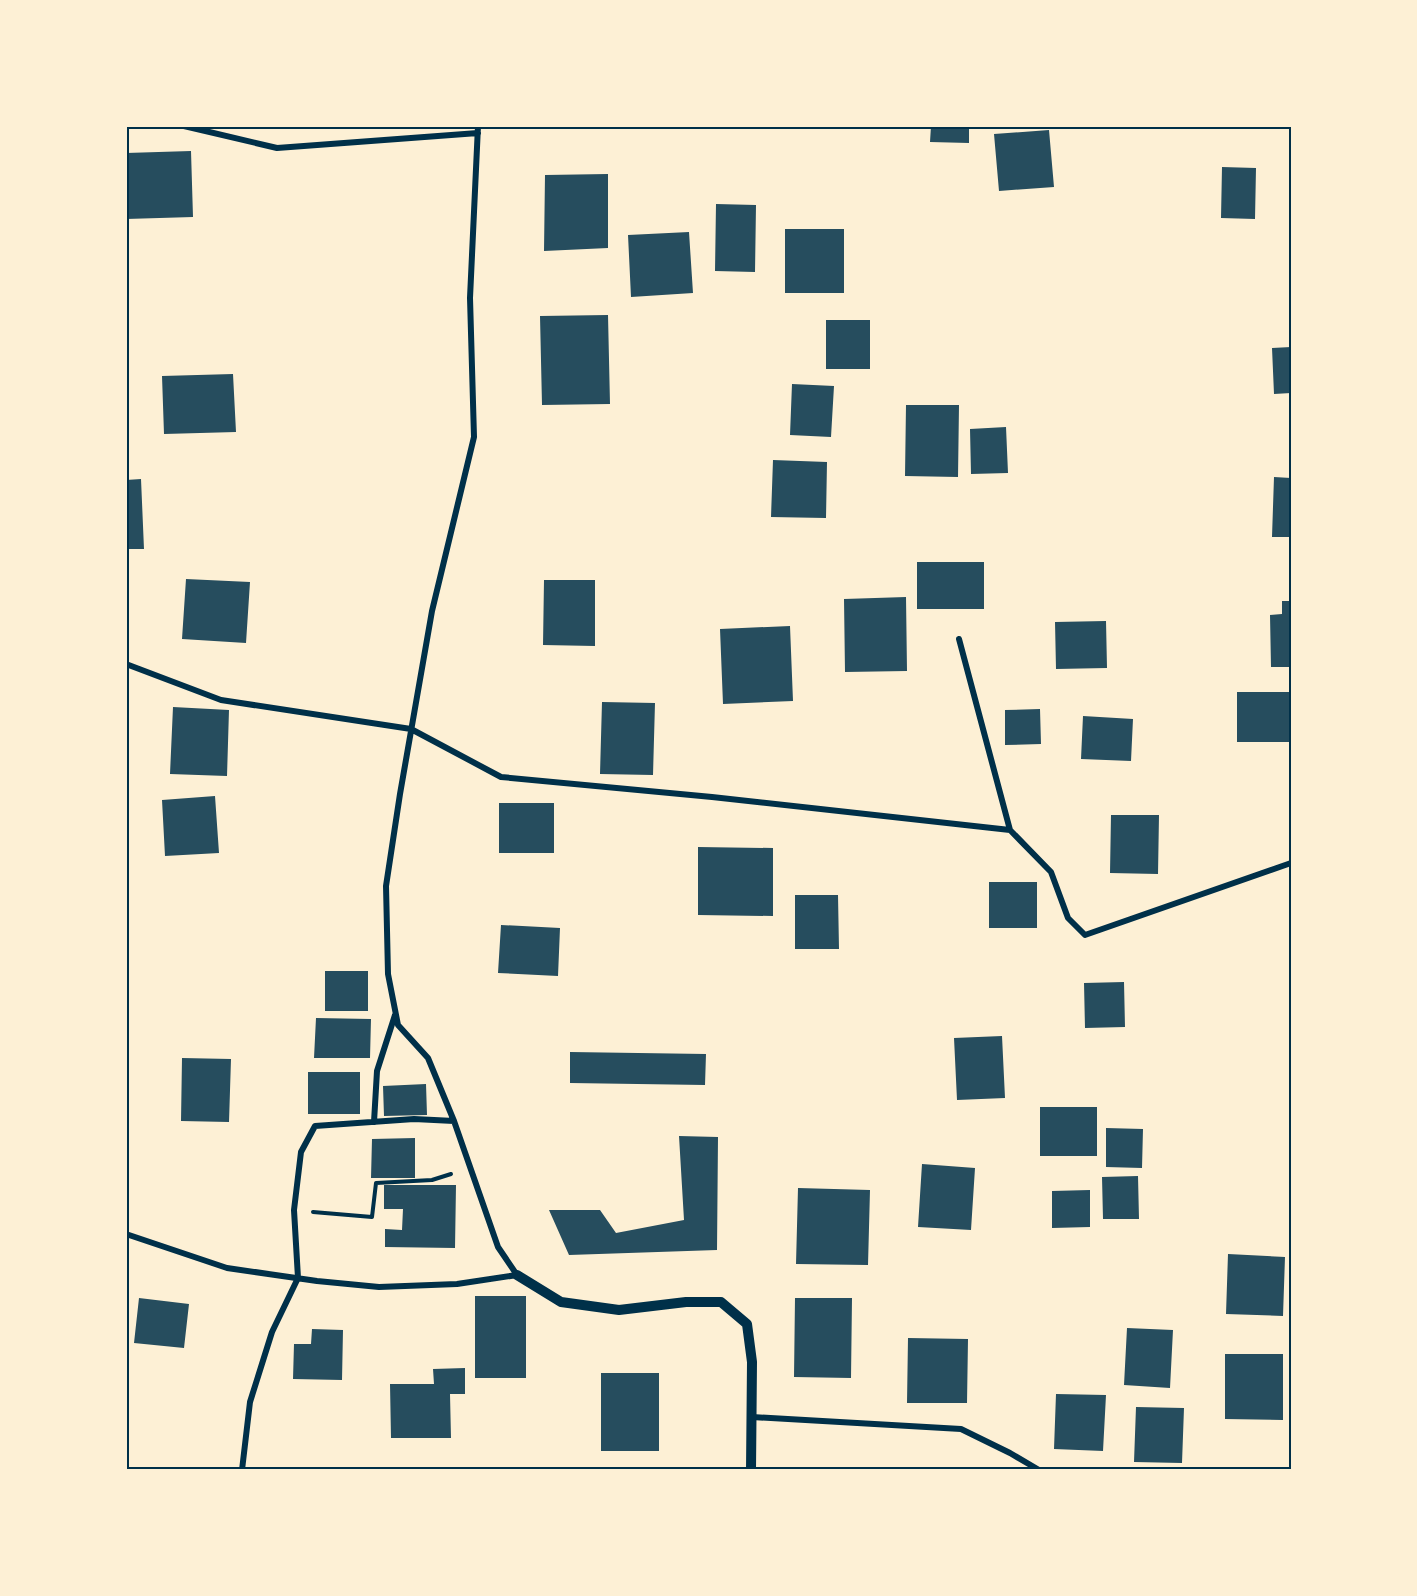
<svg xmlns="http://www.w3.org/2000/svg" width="1417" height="1596" font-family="'Playfair Display',serif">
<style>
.building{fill:#264d5e}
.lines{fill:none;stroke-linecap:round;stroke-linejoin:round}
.path{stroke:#003049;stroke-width:4}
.minor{stroke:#003049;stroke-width:6}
.tertiary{stroke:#003049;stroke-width:10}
.neatline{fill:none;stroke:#003049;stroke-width:2}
</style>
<rect width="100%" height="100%" fill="#fdf0d5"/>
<path class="building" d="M931 126H969V143L930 142Z
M1049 130 1054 187 999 191 994 134Z
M191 151 193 217 126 219V153Z
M1222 167 1256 168 1255 219 1221 218Z
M608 174V248L544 251 545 175Z
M716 204 756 205 755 272 715 271Z
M785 229H844V293H785Z
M689 232 693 293 631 297 628 235Z
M608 315 610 404 542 405 540 316Z
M826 320H870V369H826Z
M1291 347V393L1274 394 1272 348Z
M233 374 236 432 164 434 162 376Z
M792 384 834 386 831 437 790 435Z
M906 405H959L958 477 905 476Z
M1006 427 1008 473 971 474 970 429Z
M773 460 827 462 826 518 771 517Z
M1274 477 1291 478V537H1272Z
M141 479 144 549H126V480Z
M917 562H984V609H917Z
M186 579 250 582 246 643 182 639Z
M544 580H595V646L543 645Z
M906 597 907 671 845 672 844 599Z
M1282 601H1291V667H1271L1270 615 1282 614Z
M1106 621 1107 668 1056 669 1055 622Z
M790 626 793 701 723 704 720 629Z
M1237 692H1291V742H1237Z
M602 702 655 703 653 775 600 774Z
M173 707 229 710 227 776 170 774Z
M1040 709 1041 744 1005 745V710Z
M1083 716 1133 719 1131 761 1081 759Z
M215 796 219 853 165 856 162 800Z
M499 803H554V853H499Z
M1111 815H1159L1158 874 1110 873Z
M698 847 773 848V916L698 915Z
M989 882H1037V928H989Z
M795 895H838L839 949H795Z
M501 925 560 928 558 976 498 973Z
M325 971H368V1011H325Z
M1124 982 1125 1027 1085 1028 1084 983Z
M316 1018 371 1019 370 1058H314Z
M1002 1036 1005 1098 957 1100 954 1038Z
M570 1052 706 1054 705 1085 570 1083Z
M182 1058 231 1059 229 1122 181 1121Z
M308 1072H360V1114H308Z
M426 1084 427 1115 384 1116 383 1086Z
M1040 1107H1097V1156H1040Z
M1106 1128 1143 1129 1142 1168 1106 1167Z
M679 1136 718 1137 717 1250 569 1255 549 1210H600L616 1233 684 1220Z
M415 1138V1178H371L372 1139Z
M922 1164 975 1168 971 1230 918 1227Z
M1138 1176 1139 1219H1103L1102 1177Z
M384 1185H456L455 1248 385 1247V1229L402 1230 403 1209H384Z
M798 1188 870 1190 868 1265 796 1264Z
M1090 1190V1227L1052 1228V1191Z
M1228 1254 1285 1257 1283 1316 1226 1314Z
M475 1296H526V1378H475Z
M139 1298 189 1304 184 1348 134 1343Z
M795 1298H852L851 1378 794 1377Z
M1127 1328 1173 1330 1170 1388 1124 1385Z
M312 1329 343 1330 342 1380 293 1379 294 1344H311Z
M908 1338 968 1339 967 1403H907Z
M1225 1354H1283V1420L1225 1419Z
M465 1368V1394H450L451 1438H391L390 1384H434L433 1369Z
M601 1373H659V1451H601Z
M1056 1394 1106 1395 1103 1451 1054 1449Z
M1136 1407 1184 1408 1182 1463 1134 1462Z"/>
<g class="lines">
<path class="path" d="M313 1212 372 1217 376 1183 432 1180 451 1174"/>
<path class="minor" d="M184 126 277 148 478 133
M126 664 221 700 411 729 501 777 712 797 1010 830 959 639
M1010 830 1051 872 1068 918 1085 935 1291 863
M374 1122 377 1071 395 1015
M126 1234 227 1268 317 1281 379 1287 457 1284 517 1275 498 1247 454 1121 428 1058 398 1025 388 974 386 886 400 794 432 611 474 437 470 298 478 126
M752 1417 961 1429 1010 1453 1039 1470
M242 1470 250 1402 272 1332 298 1278 294 1210 301 1152 315 1126 414 1119 454 1121"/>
<path class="tertiary" d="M517 1275 561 1302 619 1310 686 1302H721L747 1324 752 1362 751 1470"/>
</g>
<rect width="1417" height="1596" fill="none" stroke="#fdf0d5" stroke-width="255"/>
<rect x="128" y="128" width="1162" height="1340" class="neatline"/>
</svg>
